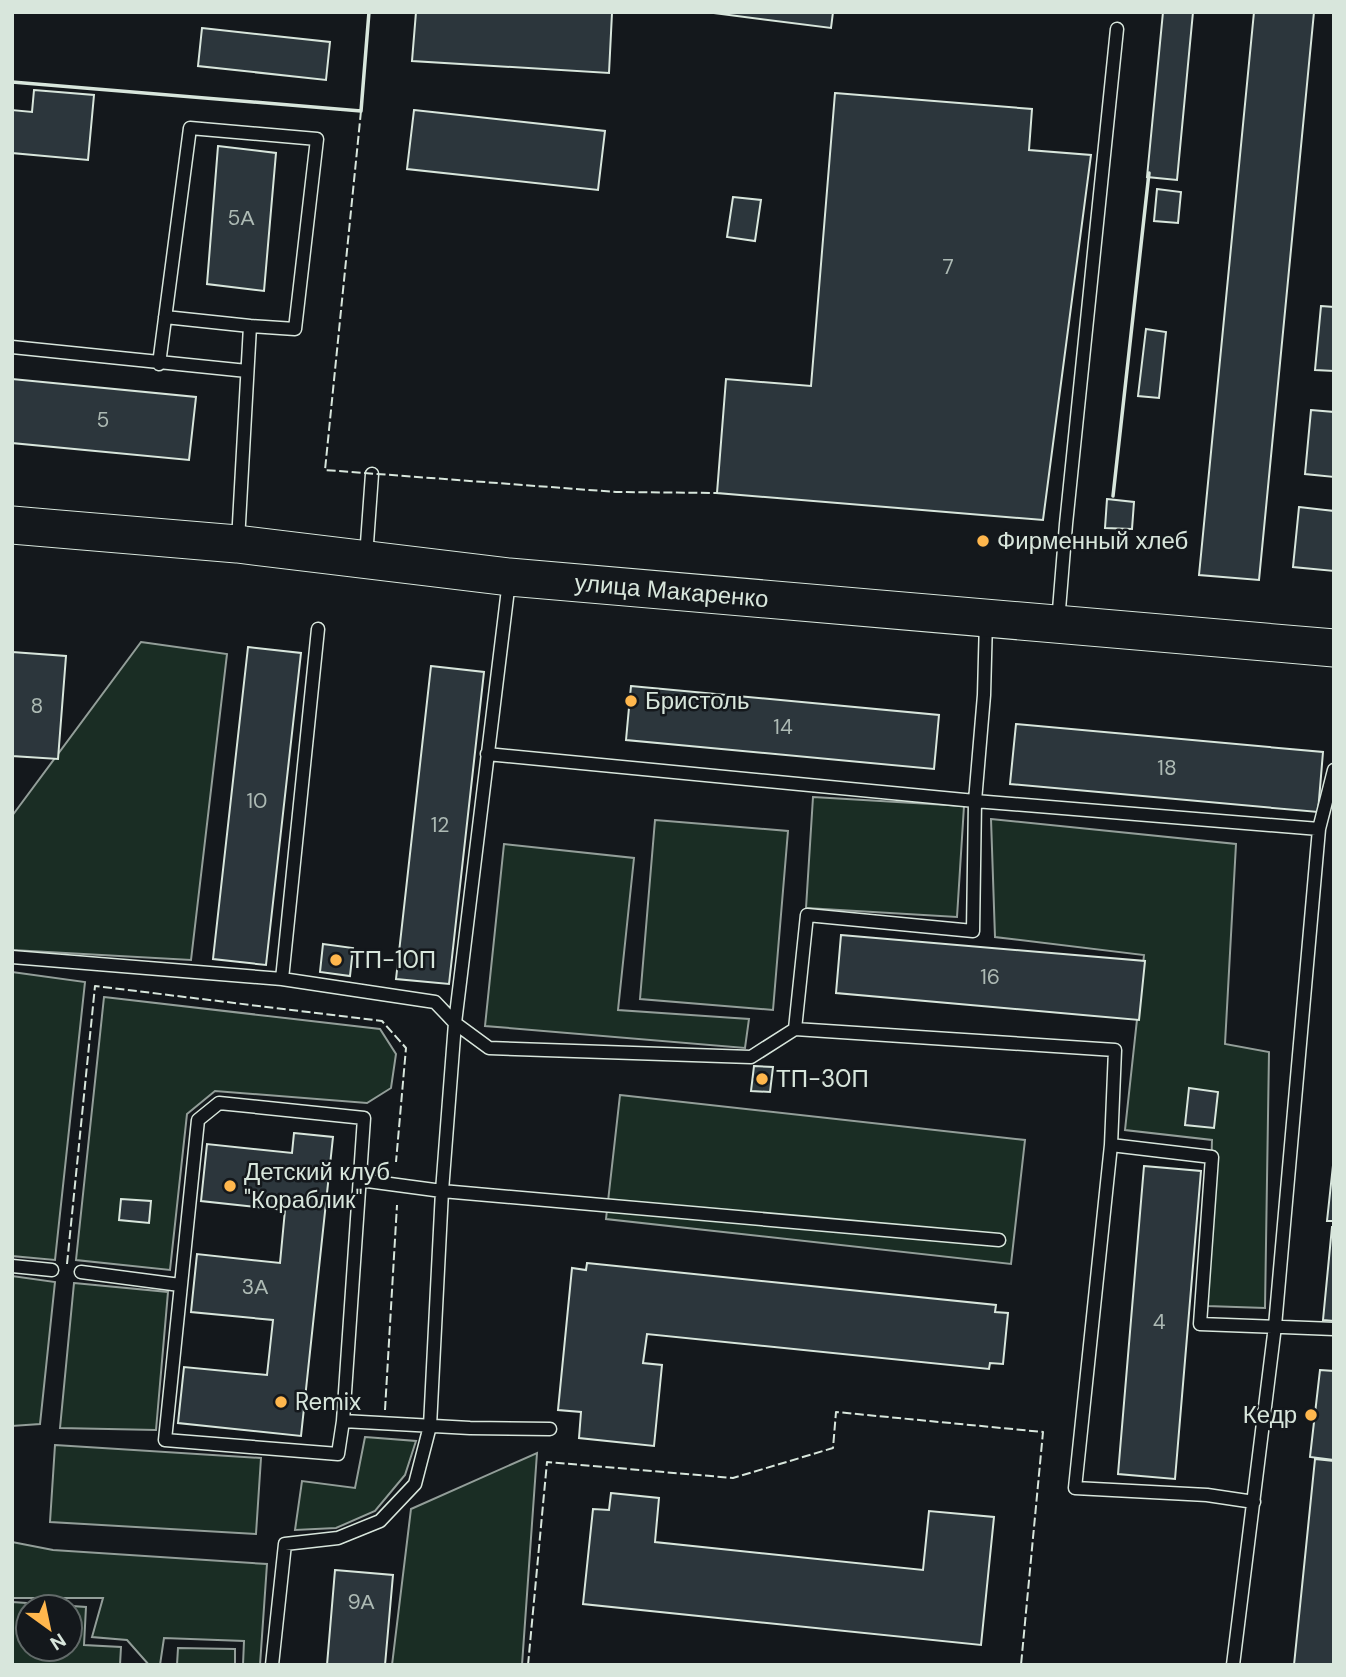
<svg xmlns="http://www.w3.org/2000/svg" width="1346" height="1677" font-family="'DM Sans',sans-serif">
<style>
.green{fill:#1a2d24;stroke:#939e99;stroke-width:2;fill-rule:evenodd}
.building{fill:#2c363c;stroke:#d8e6dc;stroke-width:2}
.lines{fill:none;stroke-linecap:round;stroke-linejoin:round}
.lane-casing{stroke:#d8e6dc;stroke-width:15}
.secondary-casing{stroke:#d8e6dc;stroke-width:39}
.lane{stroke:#14181c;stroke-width:12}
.secondary{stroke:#14181c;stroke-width:37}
.fence{stroke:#d8e6dc;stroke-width:2;stroke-dasharray:9 3.5;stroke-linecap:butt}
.wall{stroke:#d8e6dc;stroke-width:3.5}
.poi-dot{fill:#ffb74d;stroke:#14181c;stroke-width:2.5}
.labels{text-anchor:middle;stroke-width:5;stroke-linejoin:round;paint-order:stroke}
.number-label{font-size:21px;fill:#adbab4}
.poi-label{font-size:24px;fill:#d8e6dc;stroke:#14181c;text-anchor:start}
.street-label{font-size:24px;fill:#d8e6dc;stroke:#14181c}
</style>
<rect width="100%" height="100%" fill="#14181c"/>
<path class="green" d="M141 642 227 654 191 960 12 950V816Z
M813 797 964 806 957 917 806 908Z
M991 819 1236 844 1225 1044 1269 1052 1265 1308 1207 1306 1212 1140 1125 1130 1144 955 995 937Z
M655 820 788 831 773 1010 640 999Z
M504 844 634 858 618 1010 749 1019 745 1048 485 1026Z
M12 972 85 982 55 1260 12 1256Z
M104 997 380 1029 396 1054 391 1088 367 1103 215 1091 187 1114 170 1270 76 1260Z
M620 1095 1025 1140 1011 1264 606 1219Z
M12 1276 55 1282 40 1424 12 1426Z
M74 1283 168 1292 156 1430 60 1428Z
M365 1437 416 1441 405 1475 375 1511 336 1528 295 1530 302 1481 355 1488Z
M55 1445 261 1458 256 1534 50 1522Z
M537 1453 522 1665H392L411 1509Z
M12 1542 53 1550 267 1564 260 1665H243L244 1641 164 1638 160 1665H149L127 1640 92 1637 103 1598H12Z
M12 1602 86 1607 84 1645 121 1647 120 1665H12ZM28 1607H70V1649H28Z
M178 1648 235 1649V1665H177Z"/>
<path class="building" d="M416 12 612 13 609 73 412 61Z
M706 12H833L831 28Z
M1163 12H1193L1177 180 1147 177Z
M1254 12H1314L1259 580 1199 575Z
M202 28 330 42 326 80 198 66Z
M34 90 94 95 88 160 12 153V110L32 112Z
M835 93 1032 109 1029 150 1091 155 1043 520 717 493 726 379 811 386Z
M414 110 605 131 598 190 407 169Z
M218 146 276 153 264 291 207 284Z
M1157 189 1181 192 1178 223 1154 221Z
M733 197 761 200 755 241 727 237Z
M1321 306 1334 307V371L1315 370Z
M1146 329 1166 332 1159 398 1138 396Z
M12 379 196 397 189 460 12 443Z
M1311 410 1334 412V477L1305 474Z
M1107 499 1134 502 1132 529 1105 528Z
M1299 507 1334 511V571L1293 567Z
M248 647 301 653 266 965 213 959Z
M12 652 66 656 58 759 12 756Z
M431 666 484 672 449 984 396 979Z
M631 686 939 715 934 769 626 740Z
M1016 724 1323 752 1318 812 1010 784Z
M841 935 1145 961 1139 1020 836 993Z
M323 944 353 948 350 976 320 972Z
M754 1066 773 1067 770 1092 751 1091Z
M1189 1088 1218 1092 1214 1128 1185 1125Z
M294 1133 333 1137 301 1436 178 1423 184 1367 267 1375 273 1320 191 1312 197 1254 280 1263 285 1210 201 1201 207 1144 292 1153Z
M1334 1156V1221H1327Z
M1144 1166 1201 1171 1175 1479 1118 1474Z
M121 1199 151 1201 149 1223 119 1220Z
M1332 1227H1334V1321L1323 1320Z
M587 1263 996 1305 995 1312 1008 1313 1003 1364 990 1363 989 1369 647 1334 643 1363 662 1365 654 1446 579 1438 581 1412 558 1410 572 1268 586 1270Z
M1320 1370 1334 1371V1460L1310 1457Z
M1315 1459 1334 1461V1665H1294Z
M611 1493 659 1498 655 1542 923 1570 929 1511 994 1517 981 1645 583 1604 593 1509 609 1510Z
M335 1570 393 1575 385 1665H327Z"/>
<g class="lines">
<g class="lane-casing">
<path id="lane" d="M165 317 250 326
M12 347 247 371
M159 364 190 128 317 139 295 329 250 326 238 541
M366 557 372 474
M1058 622 1066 524 1117 29
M487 754 975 801 1319 829
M12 957 282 979 435 1002 455 1023 489 1048 751 1057 795 1029 1115 1050 1111 1145
M282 979 318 629
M795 1029 807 915 973 931 975 801 984 695 986 620
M360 1180 442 1191 455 1023 509 581
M12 1266 52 1270
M81 1272 180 1285
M343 1421 364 1118 219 1103 198 1120 165 1440 338 1454 343 1421 470 1428 550 1429
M1254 1502 1207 1495 1075 1488 1111 1145 1212 1157 1200 1324 1334 1329
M272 1665 285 1544 338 1538 380 1521 415 1484 430 1426 442 1191 999 1240
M1233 1665 1275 1326 1319 829 1334 770"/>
</g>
<g class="secondary-casing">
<g id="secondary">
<path id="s1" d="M12 525 237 544 509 577 1334 648"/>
</g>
</g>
<use href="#lane" class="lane"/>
<use href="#secondary" class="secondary"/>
<path class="fence" d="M361 111 325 470 616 492 717 493
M67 1264 95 986 382 1021 406 1048 396 1162
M385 1410 397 1205
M528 1665 547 1462 733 1478 833 1448 836 1412 1043 1432 1021 1665"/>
<path class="wall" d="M12 82 361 111 369 12
M1113 496 1149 173"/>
</g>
<g class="poi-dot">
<circle cx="983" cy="541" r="7"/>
<circle cx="631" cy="701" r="7"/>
<circle cx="336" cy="960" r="7"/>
<circle cx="762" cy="1079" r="7"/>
<circle cx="230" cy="1186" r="7"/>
<circle cx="281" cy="1402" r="7"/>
<circle cx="1311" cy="1415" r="7"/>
</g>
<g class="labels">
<g class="number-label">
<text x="241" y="225">5А</text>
<text x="948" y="274">7</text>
<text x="103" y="427">5</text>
<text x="37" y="713">8</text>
<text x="783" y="734">14</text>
<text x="1167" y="775">18</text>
<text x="257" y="808">10</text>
<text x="440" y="832">12</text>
<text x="990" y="984">16</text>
<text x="255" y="1294">3А</text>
<text x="1159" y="1329">4</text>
<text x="361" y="1609">9А</text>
</g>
<g class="poi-label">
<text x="997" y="549">Фирменный хлеб</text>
<text x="645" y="709">Бристоль</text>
<text x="350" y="968">ТП-10П</text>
<text x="776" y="1087">ТП-30П</text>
<text x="244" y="1180">Детский клуб<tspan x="244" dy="28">"Кораблик"</tspan></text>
<text x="295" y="1410">Remix</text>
<text x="1297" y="1423" text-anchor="end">Кедр</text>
</g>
<g class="street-label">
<text dy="8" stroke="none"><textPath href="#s1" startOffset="663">улица Макаренко</textPath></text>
</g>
</g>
<rect width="1346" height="1677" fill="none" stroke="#d8e6dc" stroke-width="28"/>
<g transform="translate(49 1628) rotate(147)"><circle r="33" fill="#14181c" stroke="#626a69" stroke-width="2"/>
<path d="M0-5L12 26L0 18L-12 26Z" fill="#ffb74d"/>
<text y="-10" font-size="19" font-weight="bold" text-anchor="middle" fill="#d8e6dc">N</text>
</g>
</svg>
